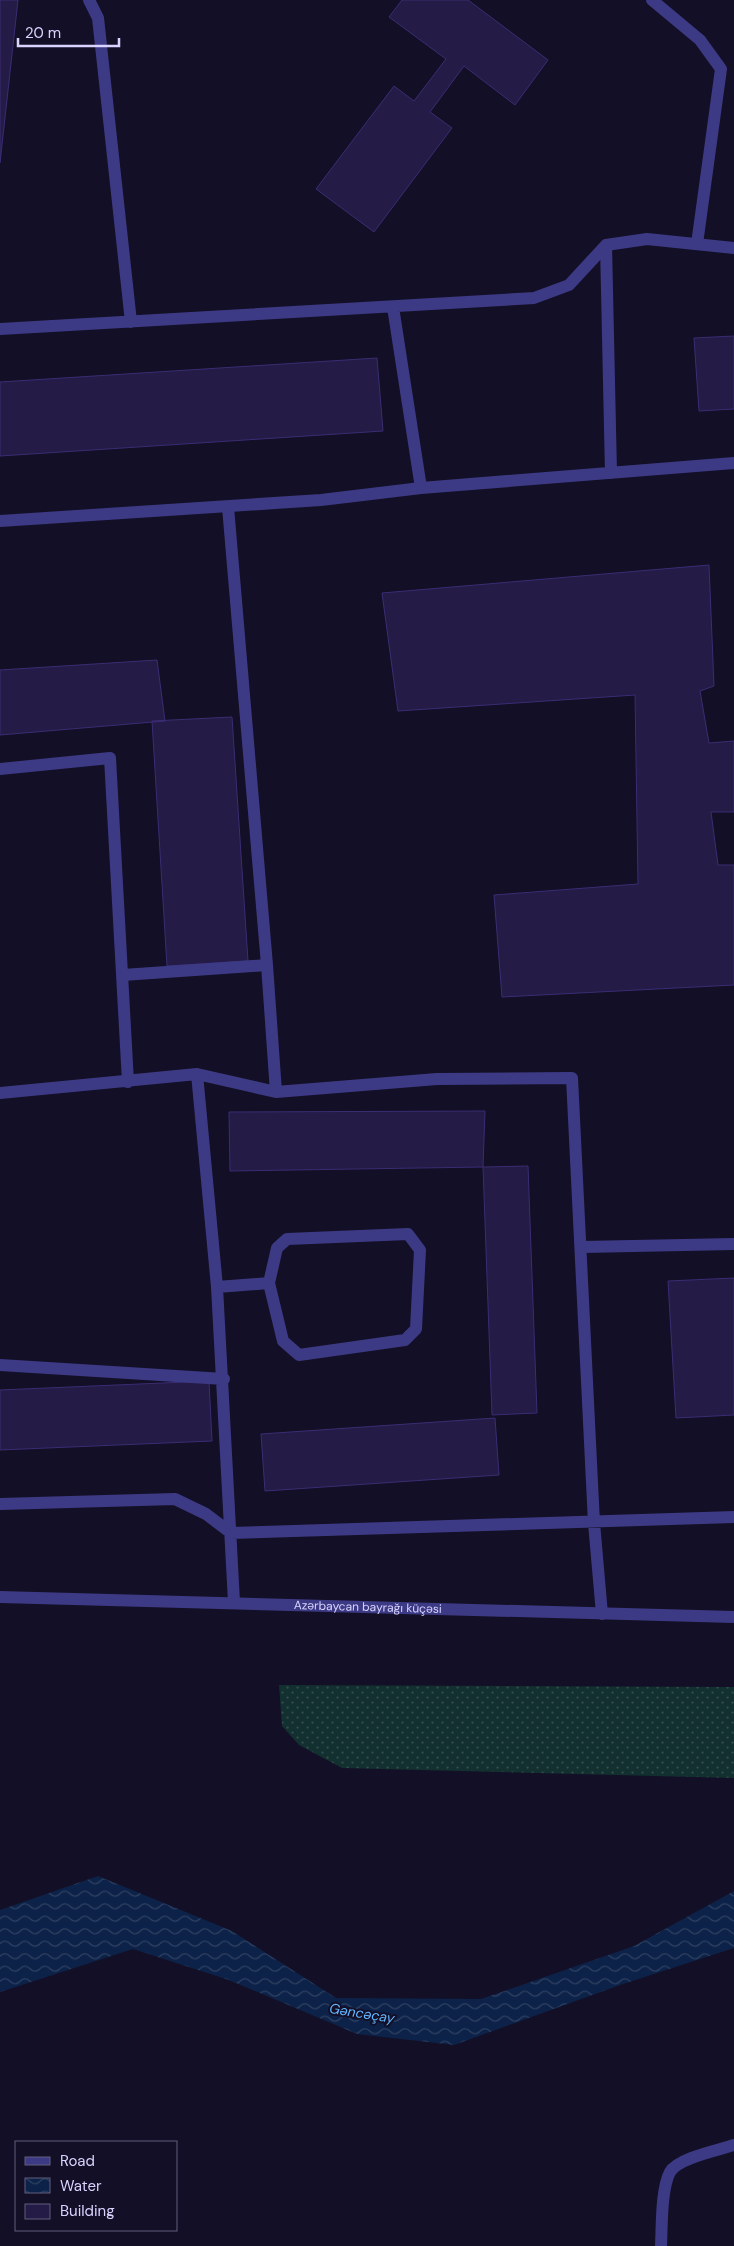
<svg xmlns="http://www.w3.org/2000/svg" width="734" height="2246" font-family="'DM Sans',sans-serif">
<style>
.grass{fill:url(#grass-dots)}
.water{fill:url(#water-waves)}
.building{fill:#241b47;stroke:#3b2d73}
.lines{fill:none;stroke-linecap:round;stroke-linejoin:round}
.service{stroke:#3d3a85;stroke-width:12}
.minor{stroke:#3d3a85;stroke-width:12}
.tertiary{stroke:#3d3a85;stroke-width:12}
.labels{text-anchor:middle;stroke-width:4;stroke-linejoin:round;paint-order:stroke}
.street-label{font-size:12px;fill:#d9d4ff;stroke:#130f26}
.water-label{font-size:14px;font-style:italic;fill:#62b6ff;stroke:#130f26}
</style>
<defs>
<pattern id="grass-dots" width="8" height="8" patternUnits="userSpaceOnUse" patternTransform="scale(1.25)"><rect width="8" height="8" fill="#12302f"/><path d="M2 2h.1M6 6h.1" fill="none" stroke="#344d4e" stroke-width="1.8" stroke-linecap="round"/></pattern>
<pattern id="water-waves" width="16" height="10" patternUnits="userSpaceOnUse" patternTransform="scale(1.25)"><rect width="16" height="10" fill="#0c2248"/><path d="M0 5q4-4 8 0t8 0" fill="none" stroke="#2f4163"/></pattern>
</defs>
<rect width="100%" height="100%" fill="#130f26"/>
<path class="grass" d="M279 1685 734 1687V1778L342 1768 299 1745 282 1726Z"/>
<path class="water" d="M98 1876 232 1931 336 1998 481 1999 634 1946 734 1891V1948L620 1985 454 2045 357 2034 229 1980 133 1949 0 1992V1910Z"/>
<path class="building" d="M0 0H18L0 163Z
M402 0H468L548 60 515 105 464 66 430 112 452 128 374 232 316 189 394 86 414 101 446 59 389 17Z
M734 336V409L699 411 694 338Z
M377 358 383 431 0 456V382Z
M709 565 714 686 700 691 709 743 734 741V812H711L718 865H734V985L502 997 494 895 638 884 635 695 398 711 382 593Z
M157 660 165 721 0 735V670Z
M232 717 248 961 167 966 152 721Z
M485 1111 483 1167 230 1171 229 1112Z
M528 1166 537 1413 492 1415 483 1167Z
M734 1278V1415L676 1418 668 1281Z
M209 1381 212 1441 0 1450V1390Z
M495 1418 499 1475 265 1491 261 1434Z"/>
<g class="lines">
<path class="service" d="M89 0 98 18 131 322
M652 0 700 40 721 69 697 244
M606 245 611 473
M393 307 421 488
M0 329 534 298 569 285 606 245 647 239 734 248
M228 507 267 965 276 1092
M0 521 321 500 421 488 734 463
M0 769 110 758 128 1082
M123 975 267 965
M197 1074 217 1287 234 1602
M0 1093 197 1074 276 1092 437 1079 572 1078 594 1523 602 1614
M408 1234 420 1250 416 1329 405 1340 299 1355 283 1341 269 1283 277 1248 287 1239Z
M582 1247 734 1244
M217 1287 269 1283
M0 1365 224 1379
M0 1504 175 1499 206 1514 231 1533 734 1517"/>
<path class="minor" d="M661 2246C662 2226 661 2189 670 2172 678 2158 719 2150 734 2145"/>
<path class="tertiary" id="s1" d="M0 1597 734 1617"/>
</g>
<g class="labels">
<g class="street-label">
<text dy="4" stroke="none"><textPath href="#s1" startOffset="368">Azərbaycan bayrağı küçəsi</textPath></text>
</g>
<g class="water-label">
<text transform="translate(362 2013) rotate(9)" y="5">Gəncəçay</text>
</g>
</g>
<rect x="15" y="2141" width="162" height="90" fill="#130f26" stroke="#625e7d"/>
<rect x="25" y="2157" width="25" height="8" fill="#3d3a85" stroke="#625e7d"/>
<text x="60" y="2166" font-size="15" fill="#d9d4ff">Road</text>
<rect x="25" y="2178" width="25" height="15" fill="url(#water-waves)" stroke="#625e7d"/>
<text x="60" y="2191" font-size="15" fill="#d9d4ff">Water</text>
<rect x="25" y="2204" width="25" height="15" fill="#241b47" stroke="#625e7d"/>
<text x="60" y="2216" font-size="15" fill="#d9d4ff">Building</text>
<path d="M18 38v8h101v-8" fill="none" stroke="#d9d4ff" stroke-width="2.5"/>
<text x="25" y="38" font-size="15" fill="#d9d4ff" stroke="#130f26" stroke-width="4" paint-order="stroke">20 m</text>
</svg>
